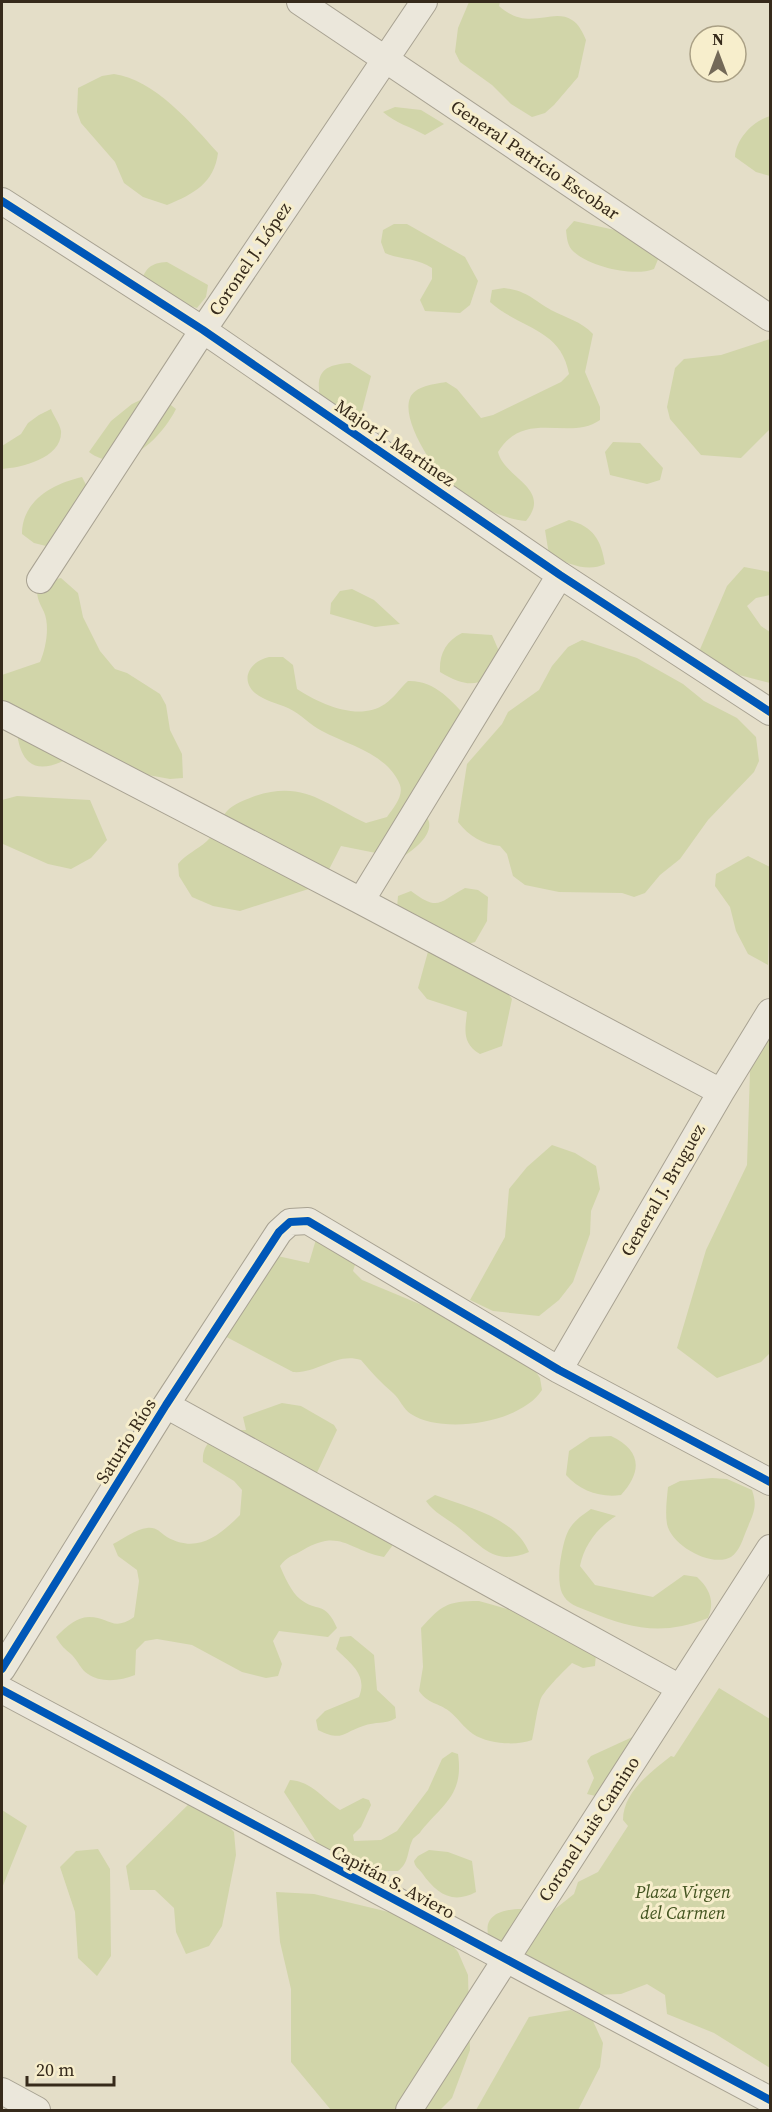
<svg xmlns="http://www.w3.org/2000/svg" width="772" height="2112" font-family="'Source Serif 4',serif">
<style>
.green{fill:#d1d5a9}
.lines{fill:none;stroke-linecap:round;stroke-linejoin:round}
.minor-casing{stroke:#a8a292;stroke-width:28}
.minor{stroke:#ebe7db;stroke-width:26}
.cycleway-casing{stroke:#f7eecc;stroke-width:11}
.cycleway{stroke:#0057b8;stroke-width:8}
.labels{text-anchor:middle;stroke-width:6;stroke-linejoin:round;paint-order:stroke}
.street-label{font-size:18px;fill:#362a1b;stroke:#f7eecc}
.park-label{font-size:18px;font-style:italic;fill:#435420;stroke:#f7eecc}
</style>
<rect width="100%" height="100%" fill="#e4dec8"/>
<path class="green" d="M469 2H500L499 6C529 33 551 7 572 20 579 24 583 33 586 40L578 77 554 105 545 113 532 117 511 104 492 85 460 62 455 52 458 28Z
M114 74C154 79 192 124 218 153 214 183 194 194 167 205L143 197 124 183 115 162 81 123 77 112 78 88 102 76Z
M395 107 421 110 444 124 425 135C411 127 395 123 383 112Z
M770 116V176L756 172 735 157C736 139 753 121 770 116Z
M574 221 624 232 659 257 654 269C634 277 591 267 574 252 567 246 567 238 566 230Z
M394 224H407L465 257 478 281 470 305 460 313 425 311 420 300 432 279V268C418 258 401 260 385 253L381 242 383 230Z
M167 262 208 285 206 297 197 308 173 301 141 283C145 268 151 263 167 262Z
M504 288C527 291 532 299 551 310 566 318 581 321 593 334L585 372 600 407V420C569 442 525 408 498 452 504 478 553 488 526 521 503 519 478 506 459 493 440 480 400 422 410 398 415 386 434 384 446 382L457 389 481 418 493 415 561 382 569 374C561 328 520 329 490 302L492 290Z
M770 339V429L741 458 701 455 670 419 667 407 675 368 684 359 721 355Z
M350 363 371 376 359 422 322 411C317 381 313 365 350 363Z
M155 393 176 409C161 439 122 477 89 452L111 421 132 404Z
M51 409C53 415 60 424 61 431 63 458 21 468 2 469V446L21 434 28 423 39 415Z
M613 442 640 443 663 468 660 480 647 484 610 475 605 452Z
M82 477 95 502 58 549 34 543 22 534C22 501 52 484 82 477Z
M569 520C594 527 601 540 605 564 587 573 567 563 549 555L545 530Z
M744 567 770 572V595L756 598 747 606 761 626 770 632V683L720 670 698 654 727 586Z
M61 578 78 593 83 617 100 651 115 669 127 673 160 694 166 705 170 730 182 754 183 778 170 779 65 760C26 780 17 751 16 719L2 706V675L40 662C46 648 50 626 44 612 40 603 37 600 37 589L47 581Z
M352 589 374 600 400 624 375 627 330 614 331 603 340 591Z
M462 633 492 635 505 665C480 687 469 689 440 672 439 654 446 641 462 633Z
M582 640 637 658 683 684 704 701 737 718 756 737 759 761 754 772 708 820 680 859 660 875 645 893 634 897 622 893 559 892 525 885 513 876 507 854 500 846C482 844 469 836 458 822L467 764 502 724 508 712 539 690 552 666 568 647Z
M269 657H283L293 665 297 689C320 704 359 722 385 704 394 698 400 688 408 681 435 680 452 701 469 720L418 800C421 807 427 815 429 822 432 837 412 851 401 858L341 846 321 885 240 911 213 906 192 897 179 876 178 864C186 854 197 850 207 841 216 833 219 820 227 811 233 804 247 799 255 796 304 780 324 804 366 823L387 817C393 808 404 796 400 785 388 754 348 745 322 731 310 725 301 714 288 708 277 703 265 701 255 693 239 678 251 661 269 657Z
M17 796 90 800 107 840 91 858 71 869 48 864 3 844 2 800Z
M748 856 770 867 768 965 748 954 736 931 730 907 715 886 716 874Z
M465 888 478 890 488 897 487 921 475 942 465 945 397 908 398 896 411 891C439 912 439 902 465 888Z
M429 948 505 989 512 999 502 1046 480 1054C462 1043 465 1031 467 1012L427 999 418 988Z
M770 1020V1353L761 1362 717 1378 677 1348 706 1250 747 1165 750 1071 764 1027Z
M552 1145 575 1153 596 1166 600 1189 591 1211 590 1234 573 1282 559 1300 539 1316 493 1311 470 1300 505 1237 509 1189 527 1167Z
M317 1236 357 1259 353 1271 362 1280 446 1315 532 1366 540 1378 542 1390C521 1423 443 1435 411 1414 403 1409 400 1399 393 1393 381 1383 371 1372 361 1360 336 1352 317 1374 293 1372L217 1332 264 1253 309 1263Z
M282 1403 301 1406 334 1425 337 1430 314 1479 398 1538 384 1557C348 1550 340 1528 303 1550 293 1556 287 1556 280 1566 284 1576 292 1593 300 1599 317 1613 325 1600 337 1628L328 1637 279 1631 273 1641 282 1664 278 1676 266 1678 242 1672 192 1645 157 1639 145 1641 136 1650 135 1675C121 1681 100 1683 88 1674 81 1670 78 1661 72 1655 65 1649 61 1646 56 1637 64 1629 76 1617 89 1617 109 1617 113 1632 134 1617L139 1581 137 1570 118 1556 113 1544C123 1539 136 1529 147 1528 157 1527 159 1532 167 1537 197 1554 219 1536 240 1515L242 1490 234 1481 203 1462C201 1438 224 1430 246 1430L243 1417Z
M611 1436C641 1450 643 1471 621 1495 601 1498 580 1491 566 1475L569 1451 590 1437Z
M712 1478 727 1479 752 1490C758 1507 753 1514 747 1529 743 1538 740 1551 731 1557 711 1568 671 1545 667 1524 665 1512 667 1498 668 1487L680 1481Z
M435 1495C469 1508 514 1517 529 1552 494 1566 484 1548 459 1528 447 1518 435 1514 426 1501Z
M591 1509 616 1516C598 1527 584 1545 580 1566L595 1585 653 1597 684 1575 697 1577C710 1589 715 1602 708 1618 663 1636 631 1629 588 1611 578 1607 567 1604 562 1593 558 1583 559 1568 561 1557 566 1530 569 1524 591 1509Z
M479 1601 529 1615 596 1654 595 1666 583 1668 572 1663C564 1671 542 1692 540 1701 536 1714 535 1727 532 1740 516 1746 488 1744 473 1734 464 1728 458 1718 449 1711 439 1703 428 1704 419 1691L423 1667 421 1628C442 1605 447 1601 479 1601Z
M351 1636 374 1655 377 1690 395 1707 396 1718C385 1725 376 1721 363 1726 342 1733 342 1742 318 1730L316 1720 325 1711 359 1697C368 1675 351 1664 336 1649L340 1637Z
M719 1688 770 1719V2068L714 2033 667 2014 665 1995 647 1984 621 1994 594 1995 489 1938C478 1903 531 1907 550 1913L574 1894 578 1882 598 1872 628 1826 623 1820C623 1792 651 1772 671 1756L674 1757Z
M639 1734 604 1798 587 1794 594 1778 587 1761 591 1756Z
M452 1752 458 1754C464 1795 443 1804 421 1831 419 1835 413 1837 412 1841 407 1852 409 1863 398 1871H385L319 1846 284 1792 290 1780C313 1782 322 1798 340 1810L363 1798 369 1800 371 1805 361 1827 353 1835 354 1841 381 1840 397 1831 428 1790 442 1759Z
M198 1795 234 1832 236 1855 222 1926 209 1946 186 1954 176 1932 174 1908 155 1890H130L126 1866Z
M2 1810 27 1826 2 1888Z
M98 1849 110 1869 111 1956 97 1976 78 1958 75 1912 60 1867 76 1851Z
M429 1850 448 1852 472 1861 476 1892C452 1905 436 1893 422 1873 418 1868 415 1867 414 1861L418 1856Z
M276 1892 314 1894 422 1920 442 1933 458 1952 468 1975 470 2050 452 2098 440 2110H331L291 2062V1989L280 1942Z
M571 2010 593 2021 603 2043 600 2067 578 2110H476L529 2017Z"/>
<g class="lines">
<g class="minor-casing">
<path id="minor" d="M300 2 770 318
M2 201 203 330 560 575 770 712
M40 580 203 330 424 2
M2 714 361 901 721 1092
M361 901 560 575
M559 1370 721 1092 770 1012
M166 1405 680 1688
M2 1669 166 1405 279 1232 290 1222 308 1221 559 1370 770 1482
M2 1690 770 2100
M2 2091 37 2110
M409 2110 770 1548"/>
</g>
<use href="#minor" class="minor"/>
<g class="cycleway-casing">
<path id="cycleway" d="M2 201 203 330 560 575 770 712
M2 1669 166 1405 279 1232 290 1222 308 1221 559 1370 770 1482
M2 1690 770 2100"/>
</g>
<use href="#cycleway" class="cycleway"/>
</g>
<g class="labels">
<g class="street-label">
<text transform="translate(535 160) rotate(34)" y="6">General Patricio Escobar</text>
<text transform="translate(250 259) rotate(-56)" y="6">Coronel J. López</text>
<text transform="translate(395 443) rotate(34)" y="6">Major J. Martinez</text>
<text transform="translate(663 1190) rotate(-60)" y="6">General J. Bruguez</text>
<text transform="translate(126 1441) rotate(-58)" y="6">Saturio Ríos</text>
<text transform="translate(589 1829) rotate(-57)" y="6">Coronel Luis Camino</text>
<text transform="translate(393 1882) rotate(28)" y="6">Capitán S. Aviero</text>
</g>
<g class="park-label">
<text x="683" y="1898">Plaza Virgen<tspan x="683" dy="21">del Carmen</tspan></text>
</g>
</g>
<rect width="772" height="2112" fill="none" stroke="#362a1b" stroke-width="6"/>
<g transform="translate(718 54)"><circle r="28" fill="#f7eecc" stroke="#aaa085" stroke-width="1.5"/>
<path d="M0-4.5L10 22L0 15L-10 22Z" fill="#736958"/>
<text y="-9" font-size="16" font-weight="bold" text-anchor="middle" fill="#362a1b">N</text>
</g>
<path d="M27 2076v9h87v-9" fill="none" stroke="#362a1b" stroke-width="3"/>
<text x="36" y="2076" font-size="18" fill="#362a1b" stroke="#f7eecc" stroke-width="4.5" paint-order="stroke">20 m</text>
</svg>
